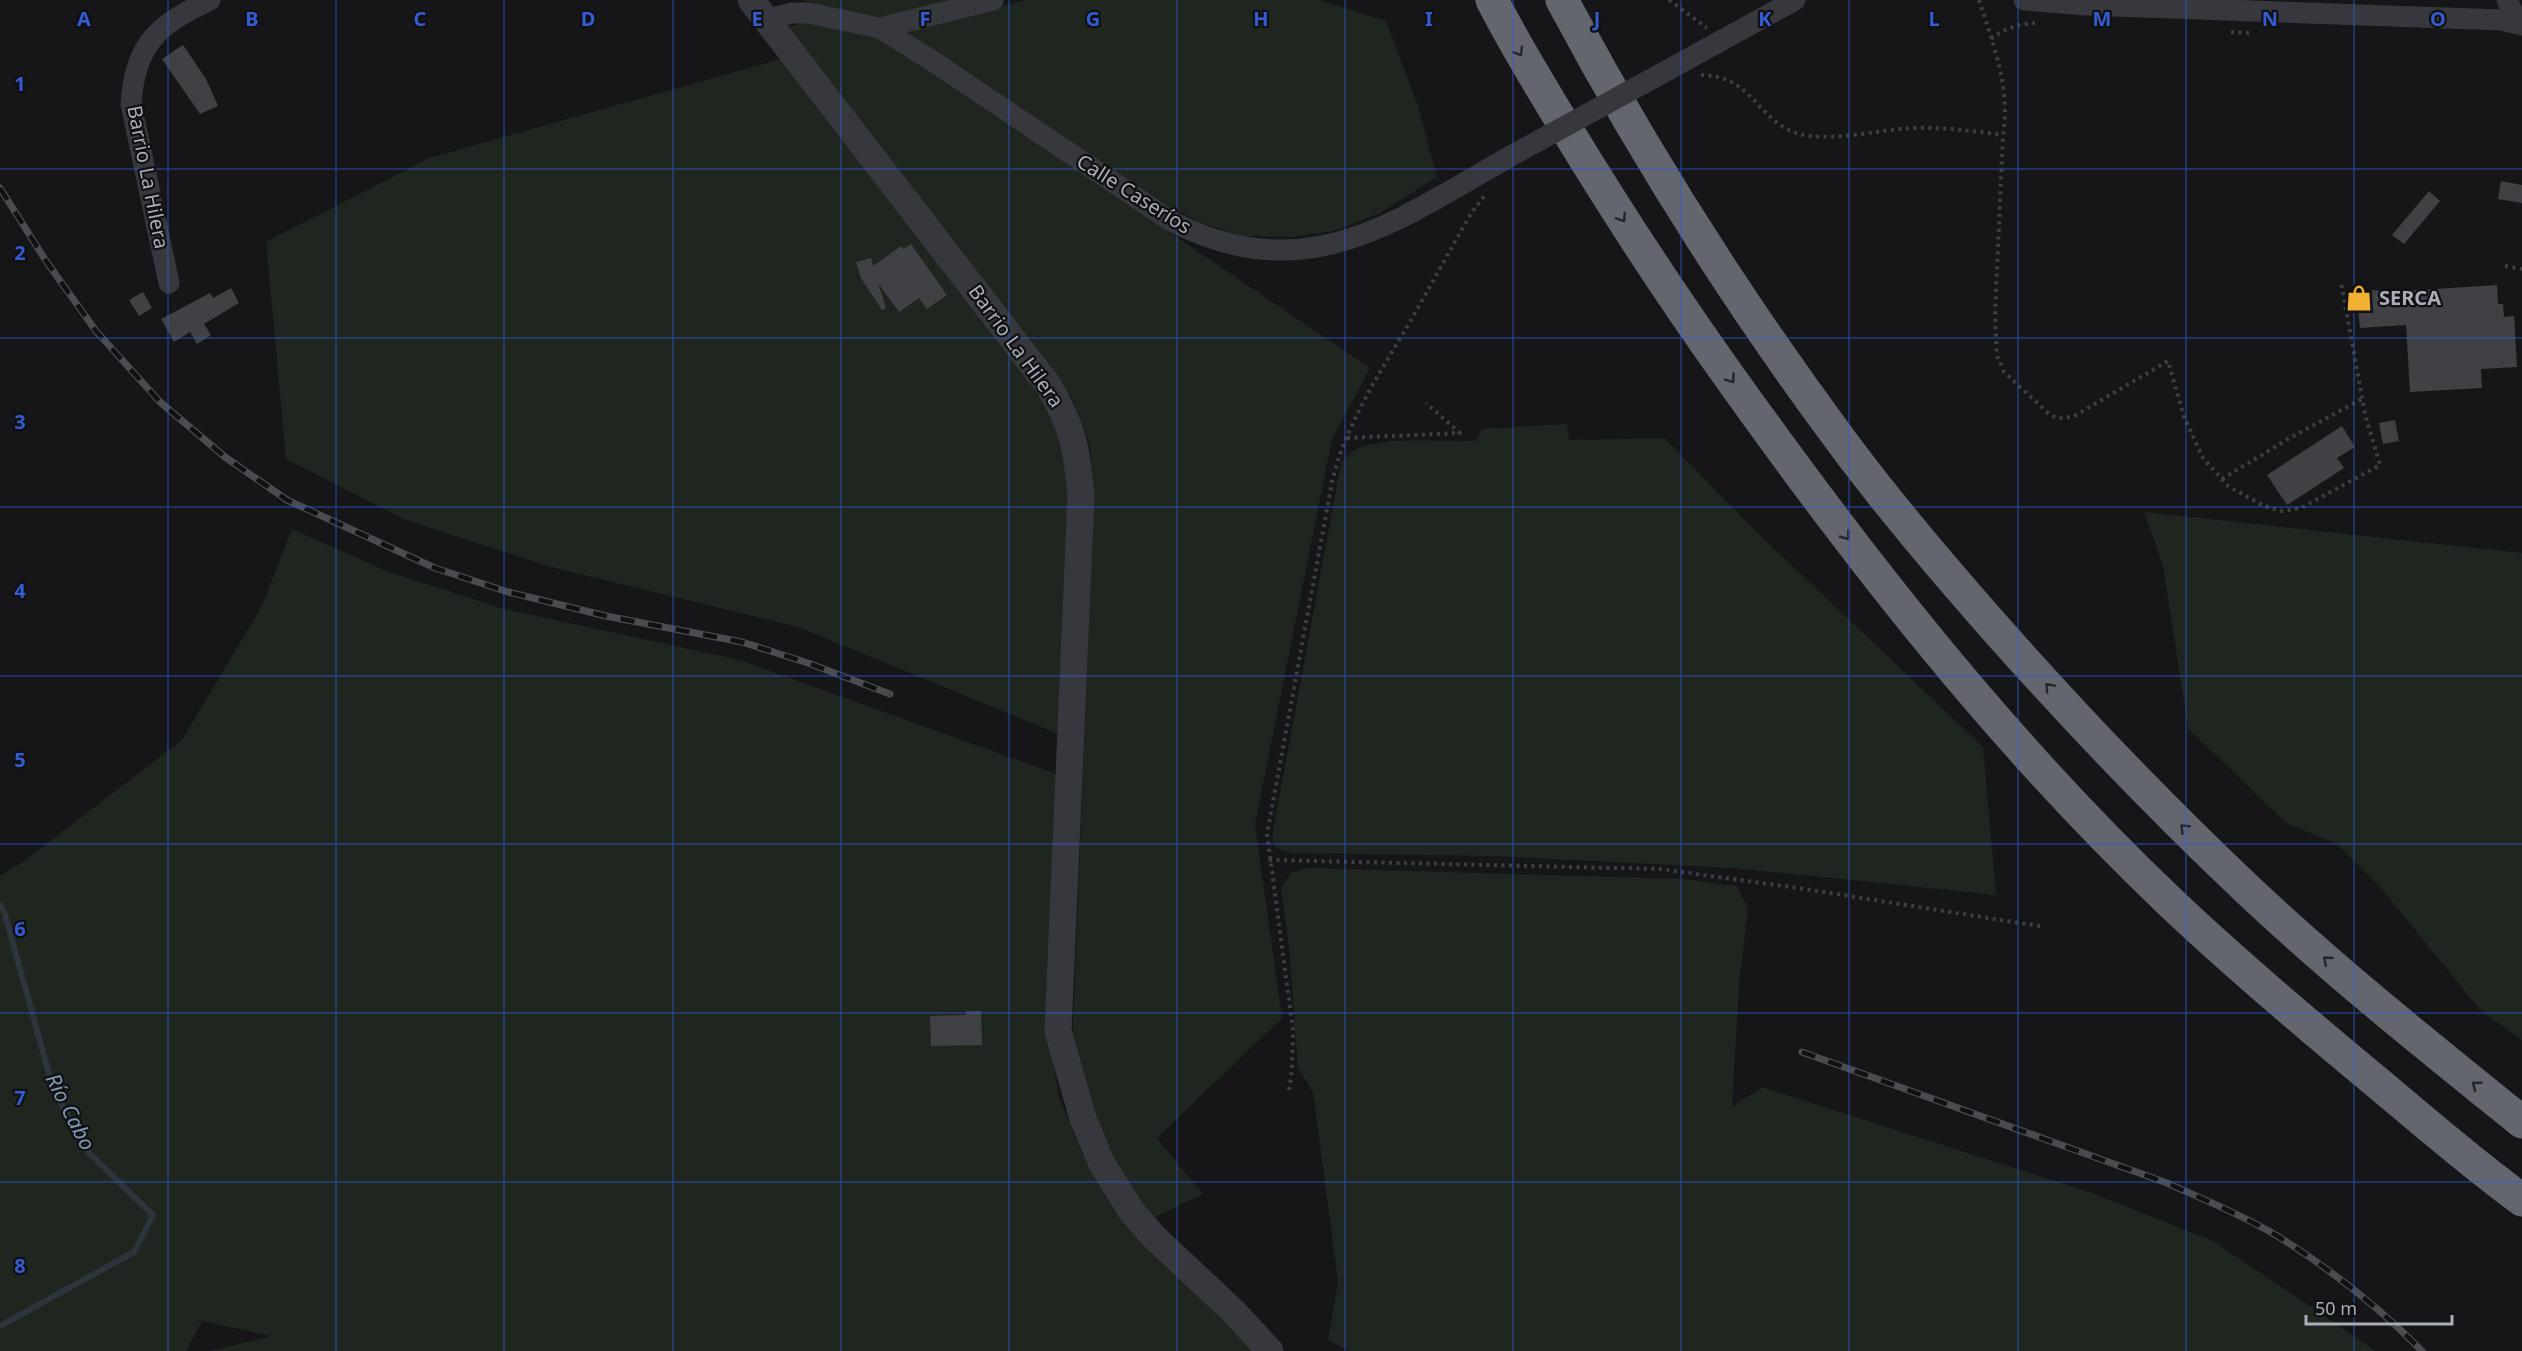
<svg xmlns="http://www.w3.org/2000/svg" width="2522" height="1351" font-family="'Noto Sans',sans-serif">
<style>
.green{fill:#1e261f}
.lines{fill:none;stroke-linecap:round;stroke-linejoin:round}
.stream{stroke:#2c353c;stroke-width:6}
.building{fill:#404145}
.path{stroke:#3d3f44;stroke-width:4;stroke-dasharray:3 4.5;stroke-linecap:butt}
.minor{stroke:#37383d;stroke-width:21}
.tertiary{stroke:#37383d;stroke-width:27}
.motorway{stroke:#63666e;stroke-width:33}
.rail-casing{stroke:#4a4c52;stroke-width:7}
.rail{stroke:#111113;stroke-width:4.5;stroke-dasharray:14;stroke-linecap:butt}
.minor-bridge{stroke:#37383d;stroke-width:21}
.oneway{stroke:#26262a}
.grid{fill:none;stroke:#325cd3;stroke-width:1.5;stroke-opacity:0.55}
.labels{text-anchor:middle;stroke-width:4.5;stroke-linejoin:round;paint-order:stroke}
.street-label{font-size:20px;fill:#a8adb8;stroke:#111113}
.poi-label{font-size:20px;font-weight:bold;fill:#a8adb8;stroke:#111113;text-anchor:start}
.water-label{font-size:21px;font-style:italic;fill:#7f9bb3;stroke:#111113}
.grid-label{font-size:20px;text-anchor:middle;font-weight:bold;fill:#325cd3;stroke:#111113;stroke-width:4.5;stroke-linejoin:round;paint-order:stroke}
</style>
<rect width="100%" height="100%" fill="#161618"/>
<path class="green" d="M801 0H962L886 17 859 15Z
M1026 0H1319L1386 21 1418 106 1437 177 1380 213 1334 231 1292 237 1241 236 1195 220 1148 195 906 31Z
M808 22 861 31 890 43 1370 368 1332 439 1255 824 1282 1018 1157 1138 1203 1194 1152 1219 1119 1174 1090 1116 1072 1050 1094 492 1090 445 1073 400 1035 346 784 28Z
M784 58 1048 404 1072 475 1063 736 798 627 551 567 406 520 286 459 266 242 429 158Z
M1567 424 1569 440 1664 438 1764 539 1983 747 1996 895 1733 868 1496 856 1292 853 1280 850 1273 844V831L1341 463C1347 455 1354 449 1364 446 1397 437 1441 442 1476 441L1482 429Z
M2144 512 2522 553V1040L2480 1010 2382 889 2337 844 2286 823 2188 728 2163 566Z
M292 529 386 571 504 609 740 660 1062 776 1050 1045 1059 1097 1082 1153 1115 1204 1256 1351H210L271 1336 202 1321 186 1351H0V876L24 861 182 740 261 608Z
M1306 868 1684 879 1736 886 1748 907 1739 985 1732 1107 1762 1087 2092 1193 2213 1241 2376 1351H1349L1328 1340 1338 1282 1313 1092 1298 1068 1289 947 1281 887 1291 873Z"/>
<g class="lines">
<path class="stream" d="M0 905 4 911 53 1088 86 1150 153 1215 134 1252 0 1326"/>
</g>
<path class="building" d="M183 45 206 79 218 106 200 114 162 59Z
M2501 181 2522 185V203L2498 199Z
M2429 191 2440 201 2404 244 2392 235Z
M911 244 947 295 927 309 919 298 899 312 878 283 886 308 882 310 861 278 856 262 871 258 873 266 901 246 904 249Z
M2497 285 2498 304H2503L2504 317 2514 316 2517 367 2481 369 2482 388 2410 392 2406 325 2360 328 2358 308 2365 307 2367 297 2372 290 2389 292Z
M231 288 239 303 204 324 211 335 197 344 190 332 174 342 161 319 210 293 213 298Z
M143 292 152 308 139 316 129 300Z
M2395 420 2399 441 2383 444 2379 423Z
M2342 426 2355 447 2337 458 2344 468 2287 505 2267 475Z
M966 1011H981L982 1045 931 1046 930 1016 966 1015Z"/>
<g class="lines">
<path class="path" d="M1669 0 1707 28
M1979 0C1993 43 2011 89 2003 135L1995 315 1997 356 2004 372 2048 413C2059 420 2064 419 2076 415L2168 361 2184 417 2203 458 2228 486 2264 506 2282 511 2301 508 2380 465 2365 414 2341 282
M2231 32 2250 33
M1991 39C2005 28 2018 24 2035 23
M1701 75C1753 76 1756 119 1796 133 1826 143 1879 130 1911 128 1943 127 1972 131 2003 135
M2505 266 2522 269
M1347 438 1460 433 1426 403
M2222 479 2288 439 2362 399
M1269 860 1660 869 1798 888 2045 927
M1289 1090 1292 1070 1293 1030 1267 834 1332 482C1345 426 1379 374 1408 325 1430 287 1450 250 1472 212L1485 195"/>
<path class="minor" d="M2024 0 2086 5 2502 20 2522 25
M2507 0 2518 23
M766 20 792 13H809L880 28 931 60 1171 221C1306 290 1393 223 1509 157
M880 28 993 0
M1668 70 1795 0
M169 283 131 104C135 43 158 25 210 0"/>
<path class="tertiary" d="M751 0 1048 385C1073 426 1077 450 1081 496L1058 1031 1083 1119 1102 1164 1132 1212 1154 1237 1233 1311 1270 1351"/>
<path class="motorway" d="M1492 0C1514 43 1539 84 1564 125 1615 209 1669 292 1726 372 1859 559 2001 741 2168 900 2233 962 2303 1021 2373 1079 2422 1120 2470 1162 2522 1200
M1562 0C1644 154 1738 302 1842 442 1888 504 1938 563 1989 621 2072 715 2158 805 2248 890 2335 972 2429 1047 2522 1122"/>
<g class="rail-casing">
<path id="rail" d="M0 188 46 261 96 331 160 402 225 457 287 500 435 568 508 592 606 616 742 642 808 663 890 694
M1802 1052 2167 1183C2205 1200 2244 1216 2279 1237 2330 1269 2380 1308 2422 1351"/>
</g>
<use href="#rail" class="rail"/>
<path class="minor-bridge" d="M1509 157 1668 70"/>
</g>
<defs><path id="oneway-chevron" d="M-2-3.5L2.5 0L-2 3.5" fill="none" stroke-width="1.6" stroke-linecap="round" stroke-linejoin="round" transform="scale(1.5)"/></defs>
<g class="oneway">
<use href="#oneway-chevron" transform="translate(1519 52) rotate(59)"/>
<use href="#oneway-chevron" transform="translate(1622 218) rotate(57)"/>
<use href="#oneway-chevron" transform="translate(1731 379) rotate(55)"/>
<use href="#oneway-chevron" transform="translate(1846 536) rotate(53)"/>
<use href="#oneway-chevron" transform="translate(2049 687) rotate(-132)"/>
<use href="#oneway-chevron" transform="translate(2184 828) rotate(-136)"/>
<use href="#oneway-chevron" transform="translate(2327 960) rotate(-139)"/>
<use href="#oneway-chevron" transform="translate(2476 1085) rotate(-141)"/>
</g>
<path class="grid" d="M168 0V1351M336 0V1351M504 0V1351M673 0V1351M841 0V1351M1009 0V1351M1177 0V1351M1345 0V1351M1513 0V1351M1681 0V1351M1849 0V1351M2018 0V1351M2186 0V1351M2354 0V1351M0 169H2522M0 338H2522M0 507H2522M0 676H2522M0 844H2522M0 1013H2522M0 1182H2522"/>
<defs>
<g id="shop-bare" transform="scale(2.07)"><path d="M-5-2.5h2.3a2.7 3.5 0 0 1 5.4 0H5L5.5 6h-11ZM-1.5-2.5h3a1.5 2.3 0 0 0-3 0Z" fill="#f2b134" stroke="#111113" stroke-width="2.5" paint-order="stroke"/></g>
</defs>
<g fill-rule="evenodd">
<use href="#shop-bare" x="2359" y="298"/>
</g>
<g class="labels">
<g class="street-label">
<text transform="translate(148 177) rotate(79)" y="7">Barrio La Hilera</text>
<text transform="translate(1134 194) rotate(32)" y="7">Calle Caseríos</text>
<text transform="translate(1016 346) rotate(54)" y="7">Barrio La Hilera</text>
</g>
<g class="poi-label">
<text x="2379" y="305">SERCA</text>
</g>
<g class="water-label">
<text transform="translate(70 1112) rotate(63)" y="7">Río Cabo</text>
</g>
</g>
<g class="grid-label">
<text x="84" y="26">A</text>
<text x="252" y="26">B</text>
<text x="420" y="26">C</text>
<text x="588" y="26">D</text>
<text x="757" y="26">E</text>
<text x="925" y="26">F</text>
<text x="1093" y="26">G</text>
<text x="1261" y="26">H</text>
<text x="1429" y="26">I</text>
<text x="1597" y="26">J</text>
<text x="1765" y="26">K</text>
<text x="1934" y="26">L</text>
<text x="2102" y="26">M</text>
<text x="2270" y="26">N</text>
<text x="2438" y="26">O</text>
<text x="20" y="91">1</text>
<text x="20" y="260">2</text>
<text x="20" y="429">3</text>
<text x="20" y="598">4</text>
<text x="20" y="767">5</text>
<text x="20" y="936">6</text>
<text x="20" y="1105">7</text>
<text x="20" y="1273">8</text>
</g>
<path d="M2306 1315v9h146v-9" fill="none" stroke="#a8adb8" stroke-width="3"/>
<text x="2315" y="1315" font-size="18" fill="#a8adb8" stroke="#111113" stroke-width="4.5" paint-order="stroke">50 m</text>
</svg>
